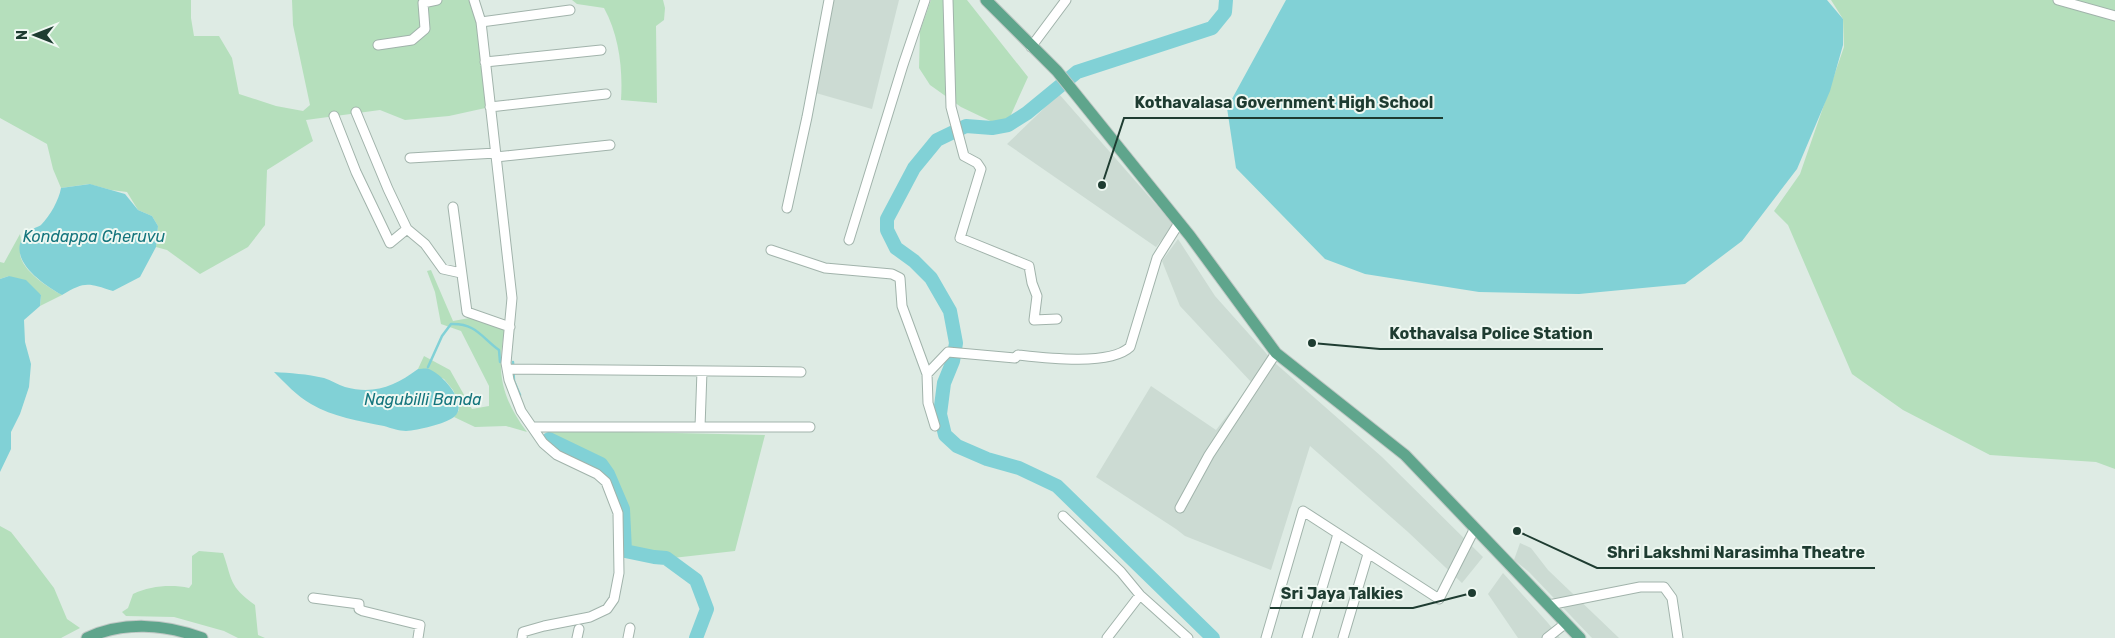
<svg xmlns="http://www.w3.org/2000/svg" width="2115" height="638" font-family="Rubik,sans-serif">
<style>
.built{fill:#ccdbd3}
.green{fill:#b5dfbc}
.water{fill:#81d1d6}
.lines{fill:none;stroke-linecap:round;stroke-linejoin:round}
.stream{stroke:#81d1d6;stroke-width:2.5}
.river{stroke:#81d1d6;stroke-width:14}
.minor-casing{stroke:#a1b3ab;stroke-width:11}
.major-casing{stroke:#c0c8c5;stroke-width:13}
.minor{stroke:#fff;stroke-width:9}
.major{stroke:#5fa58c;stroke-width:11}
.labels{text-anchor:middle;stroke-width:4;stroke-linejoin:round;paint-order:stroke}
.water-label{font-size:16px;font-style:italic;fill:#14757d;stroke:#eff8f2}
.leader{fill:none;stroke:#1e3c31;stroke-width:2}
.callout-dot{fill:#1e3c31;stroke:#eff8f2;stroke-width:2}
.callout-label{font-size:16px;text-anchor:middle;font-weight:bold;fill:#1e3c31;stroke:#eff8f2;stroke-width:4;stroke-linejoin:round;paint-order:stroke}
</style>
<rect width="100%" height="100%" fill="#deebe4"/>
<path class="built" d="M834 0H899L872 109 816 93Z
M1059 94 1174 225 1156 247 1007 144Z
M1178 239 1215 296 1275 363 1382 457 1483 557 1462 583 1408 532 1310 446 1271 570 1185 536 1176 529 1096 477 1151 386 1216 430 1252 383 1180 306 1162 261Z
M1520 543 1531 548 1548 570 1619 638H1592L1529 572 1514 560Z
M1503 573 1548 623 1560 638H1518L1488 594Z"/>
<path class="green" d="M0 0H191V18L194 36H219L232 58 239 94 276 106 303 111 310 105 293 25 292 0H475L490 107 449 116 405 120 380 110 306 120 313 141 267 170 265 225 248 247 200 274 167 250 156 247 158 226 152 216 138 210 127 192 111 190 89 184 61 188 53 169 47 144 0 118Z
M572 0H663L665 8 664 20 656 26 657 103 621 100C623 69 619 35 604 8L577 4Z
M931 0H967L1028 77 1005 128 961 107 930 85 919 68 920 31Z
M1831 0H2115V469L2096 462 1990 455 1903 410 1852 374 1788 225 1774 211 1800 174 1844 47 1843 19Z
M20 234C22 241 20 247 20 254 22 271 49 288 62 295L40 306 41 295 9 276 0 279V262L4 263Z
M431 270 453 321 475 317 505 329C496 372 501 397 527 432L506 426 475 427 454 417 459 410V404L453 390 444 379 418 369 424 356 450 370 472 409 489 406V386L461 331 441 324 435 292 427 271Z
M544 430 765 435 735 551 655 560 623 556 627 521 612 475 600 459 569 447Z
M0 526 11 532 29 555 54 588 67 619 80 628 61 638H0Z
M199 551 223 553C233 581 228 585 255 605L258 635 265 638H238L224 631 174 617 126 616 122 612 128 608 133 594C150 586 171 584 189 588L192 584V556Z"/>
<path class="water" d="M1286 0H1827L1843 19V45L1830 91 1797 169 1742 241 1685 284 1579 294 1479 292 1365 274 1325 259 1236 168 1227 108Z
M90 184 125 194 138 210 152 216 158 226 156 247 140 277 113 291C88 283 85 281 62 295 42 284 3 257 27 232 31 228 37 228 41 225 50 216 59 200 61 188Z
M9 276 26 280 41 295 40 306 24 320 25 342 31 364 29 387 20 414 11 432V449L0 472V279Z
M418 369C421 369 426 368 429 369 442 374 470 404 454 417 445 424 418 430 406 431 399 431 391 428 384 426 359 421 333 417 311 404 297 396 285 383 274 372 290 373 307 374 324 378 331 380 338 385 345 387 374 395 395 386 418 369Z"/>
<g class="lines">
<path class="stream" d="M513 362 514 381 520 395
M428 367 442 336 451 324C476 323 482 338 499 350L500 362"/>
<path class="river" d="M549 439 601 464 608 474 623 509 625 551 654 557 666 558 696 580 707 609 696 638
M1213 638 1057 486 1019 468 987 459 957 446 945 435 940 414 944 383 953 361 956 343 950 311 931 278 914 261 896 248 887 230V219L914 168 937 140 966 126 992 128 1008 125 1027 113 1077 72 1212 28 1225 12 1226 0"/>
<g class="minor-casing">
<path id="minor" d="M474 0 481 22 512 298 506 363 509 380 521 411 543 443 557 455 597 474 606 482 618 513 619 573 614 599 607 609 590 617 544 626 523 632 522 638
M948 0 951 107 964 156 977 163 981 169 960 238 1029 266 1032 283 1037 296 1034 320 1057 319
M2058 0 2115 16
M481 22 570 10
M378 45 412 40 425 29 423 3 437 0
M1031 47 1066 0
M485 62 601 50
M490 107 606 94
M356 112 388 189 407 229 425 244 443 269 461 273
M334 116 356 172 390 243 407 229
M496 157 610 145
M410 158 496 153
M453 207 467 312 510 327
M787 208 807 117 829 0
M849 240 903 65 925 0
M771 250 825 268 892 274 900 278 902 306 927 374 928 403 935 426
M507 369 801 372
M927 374 948 352 1015 358 1018 355C1045 358 1110 366 1130 347L1157 258 1179 223
M532 427H810
M700 427 702 371
M1180 508 1209 455 1276 353
M1063 516 1121 572 1140 595 1188 638
M313 598 359 604V609L363 611 420 625 418 638
M1549 605 1640 587H1664L1672 598 1678 638
M577 638 579 629
M628 638 630 628
M1107 638 1140 595
M1266 638 1303 511 1439 599 1475 528
M1307 638 1338 534
M1343 638 1368 554
M1547 638 1566 623"/>
</g>
<g class="major-casing">
<path id="major" d="M986 0 1057 71 1190 236 1276 353 1405 455 1580 638
M87 638C123 621 165 624 202 638"/>
</g>
<use href="#minor" class="minor"/>
<use href="#major" class="major"/>
</g>
<g class="labels">
<g class="water-label">
<text x="94" y="242">Kondappa Cheruvu</text>
<text x="423" y="405">Nagubilli Banda</text>
</g>
</g>
<path class="leader" d="M1102 185L1124 118H1443M1312 343L1380 349H1603M1517 531L1597 568H1875M1472 593L1413 608H1270"/>
<g class="callout-dot">
<circle cx="1102" cy="185" r="5"/>
<circle cx="1312" cy="343" r="5"/>
<circle cx="1517" cy="531" r="5"/>
<circle cx="1472" cy="593" r="5"/>
</g>
<g class="callout-label">
<text x="1284" y="108">Kothavalasa Government High School</text>
<text x="1491" y="339">Kothavalsa Police Station</text>
<text x="1736" y="558">Shri Lakshmi Narasimha Theatre</text>
<text x="1342" y="599">Sri Jaya Talkies</text>
</g>
<g transform="translate(35 35) rotate(270)" stroke="#eff8f2" stroke-width="4" paint-order="stroke">
<path d="M0-4L9 19L0 12L-9 19Z" fill="#1e3c31"/>
<text y="-8" font-size="14" font-weight="bold" text-anchor="middle" fill="#1e3c31">N</text>
</g>
</svg>
